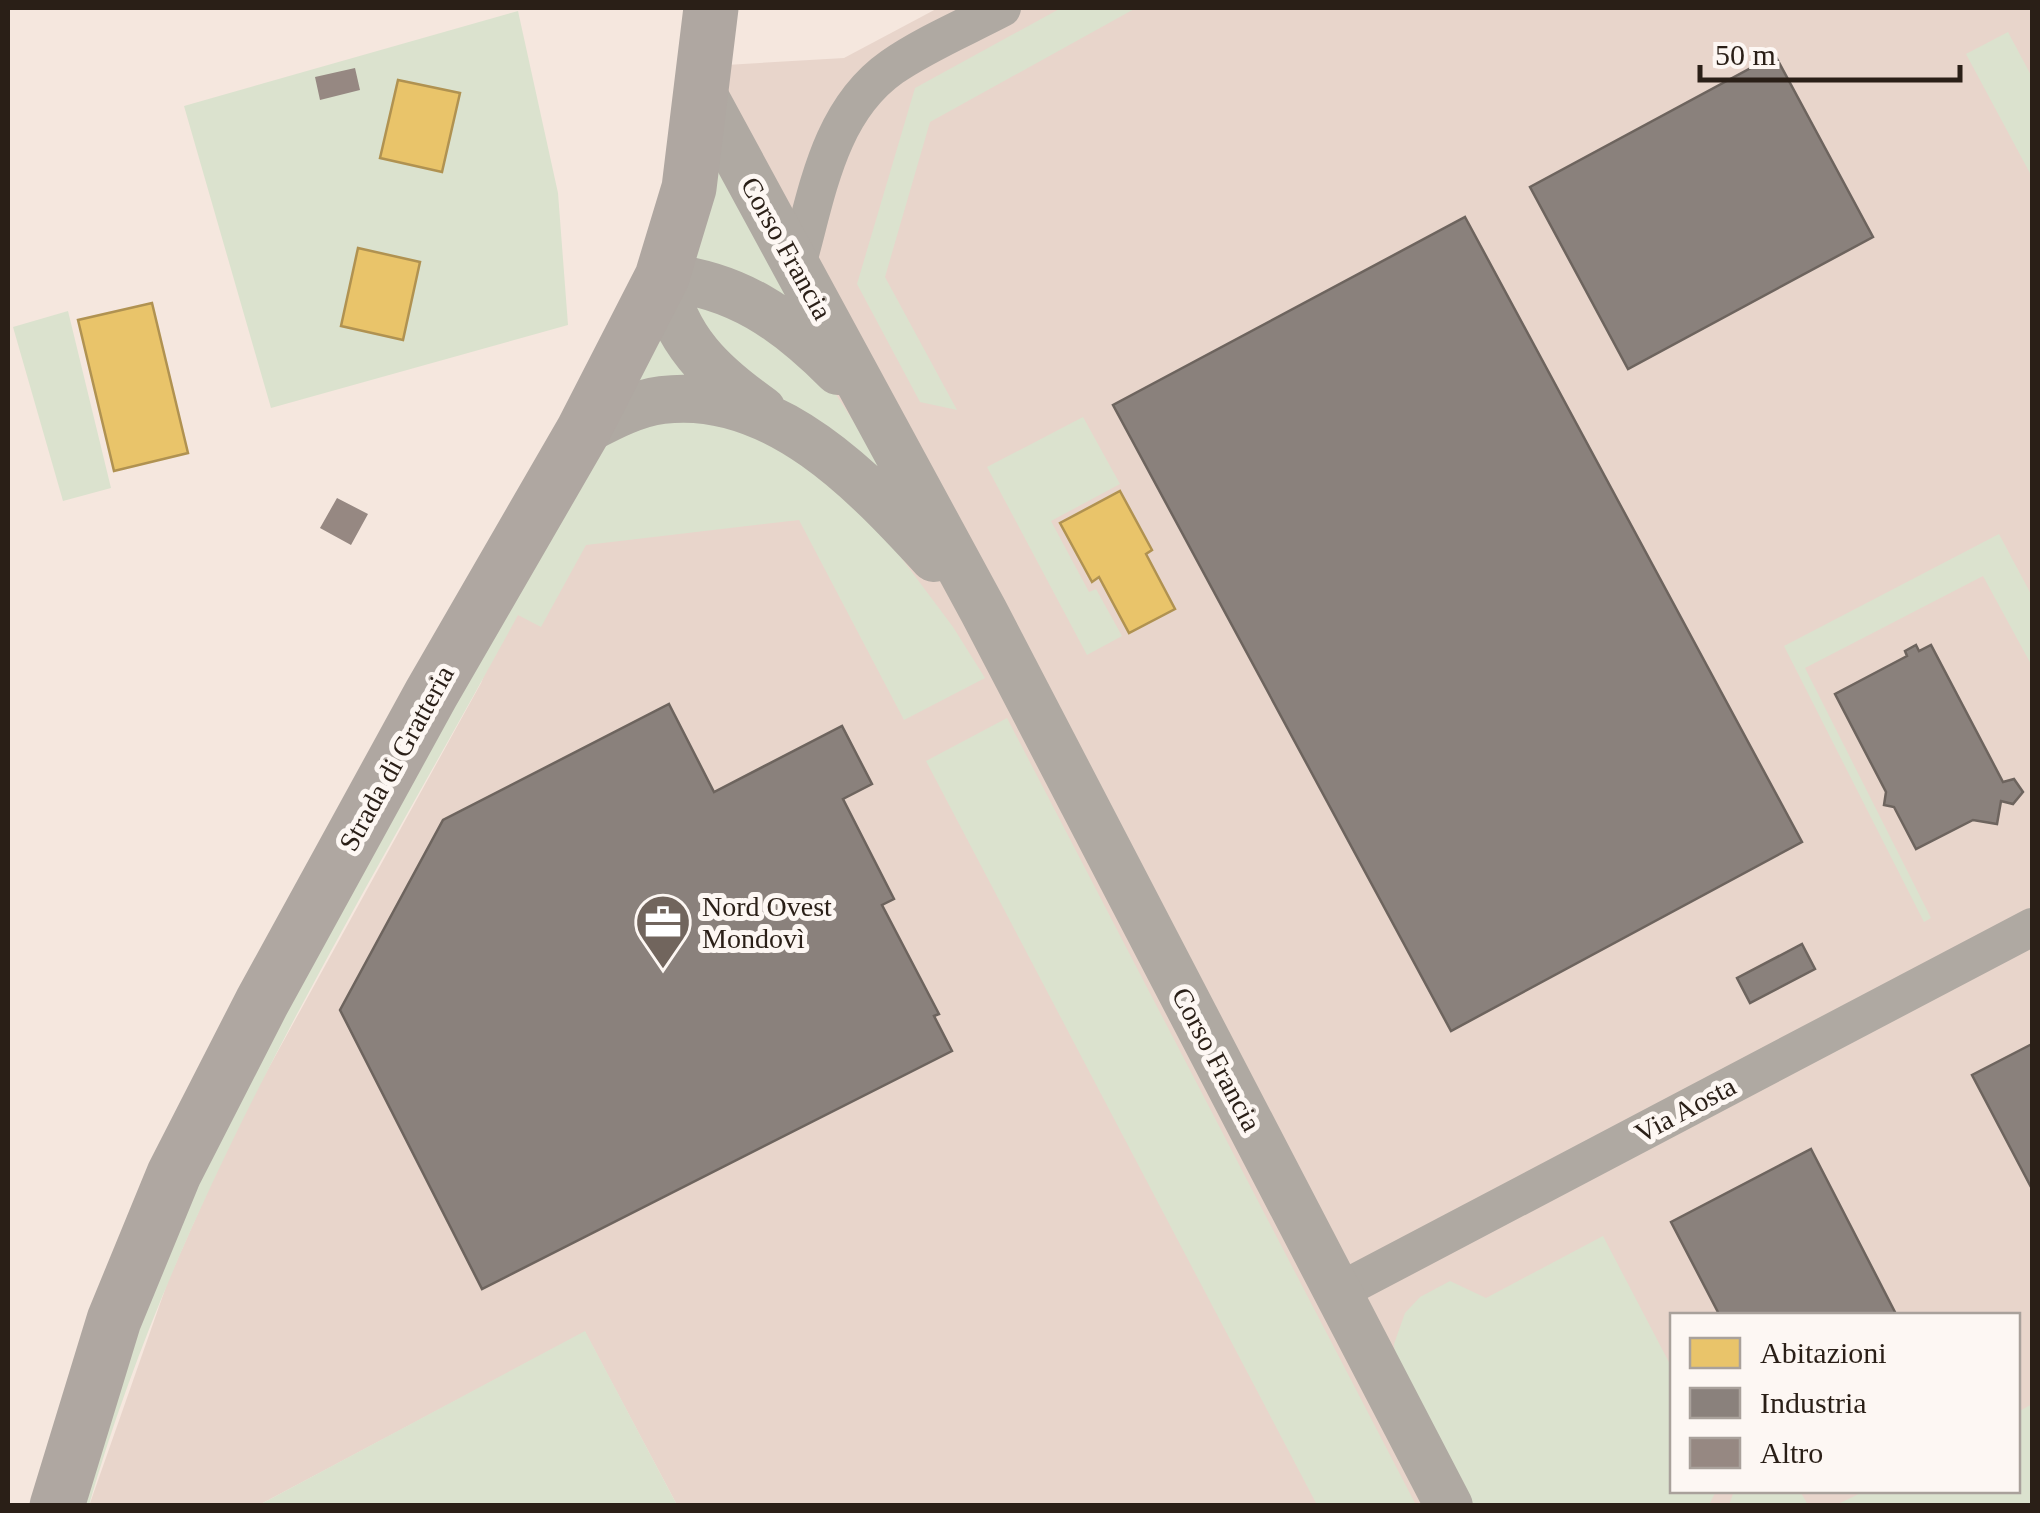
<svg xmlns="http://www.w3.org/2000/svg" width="2040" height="1513" font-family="'Times New Roman',serif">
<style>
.industrial{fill:#e8d5cb;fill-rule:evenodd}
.green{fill:#dbe2ce}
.homes{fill:#e9c46a;stroke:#b09251;stroke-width:2.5}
.industry{fill:#8a817c;stroke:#6d645e;stroke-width:2.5}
.building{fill:#968882}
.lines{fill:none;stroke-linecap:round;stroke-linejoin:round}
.minor{stroke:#afa9a2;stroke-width:38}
.tertiary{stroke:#afa9a2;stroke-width:48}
.secondary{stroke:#afa7a1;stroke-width:55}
.labels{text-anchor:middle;stroke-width:10;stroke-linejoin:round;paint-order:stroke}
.street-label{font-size:28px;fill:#2a1f17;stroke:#fdf7f3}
.poi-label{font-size:28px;fill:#2a1f17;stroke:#fdf7f3;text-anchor:start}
</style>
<rect width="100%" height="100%" fill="#f5e7de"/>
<path class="industrial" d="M938 8H2032V1505H677L585 1332 259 1505 89 1506 168 1281 235 1129 481 683 726 65 844 58ZM1672 1316H2018V1490H1672Z"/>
<path class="green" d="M1061 8H1136L930 122 885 277 957 410 920 402 857 284 915 88Z
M518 11 558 193 568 325 271 408 184 106Z
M2008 32 2032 77V177L1966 54Z
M714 154 816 334 687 264Z
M677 292 719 302 831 387 914 514 764 396Z
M68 311 111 488 63 501 13 327Z
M661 325 710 390 625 395Z
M1083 417 1120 484 1051 521 1089 592 1096 589 1122 636 1087 655 987 467Z
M702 418 798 452 885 536 953 627 985 678 904 720 799 520 586 545 541 627 518 615C360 905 181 1185 89 1505L77 1506 186 1196 591 454 638 424Z
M1999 534 2032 596V666L1983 576 1805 668 1931 918 1924 922 1784 646Z
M1007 718 1416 1505H1317L926 761Z
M1603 1236 1672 1368V1490L1716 1491 1709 1505H1470L1396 1364 1394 1344 1405 1313 1420 1297 1450 1281 1486 1298Z
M585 1331 677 1505H259Z
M2032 1404V1505H1836L1865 1491 2018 1490V1412Z
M1734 1491H1800L1808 1505H1729Z"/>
<path class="homes" d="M398 80 460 93 442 172 380 158Z
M358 248 420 262 403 340 341 326Z
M152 303 188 453 114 471 78 320Z
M1120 491 1152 550 1146 554 1175 609 1129 633 1099 577 1092 582 1060 523Z"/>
<path class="industry" d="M1775 55 1873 237 1628 369 1530 187Z
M1465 217 1802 842 1451 1031 1113 405Z
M1916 645 1919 651 1931 645 2003 782 2014 779 2023 792 2013 804 2001 801 1997 824 1973 820 1916 849 1894 807 1884 805 1886 792 1835 694 1907 656 1905 651Z
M669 704 714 792 842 726 872 784 843 799 894 899 882 905 939 1014 934 1016 952 1051 482 1289 340 1010 443 820Z
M1802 944 1815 969 1750 1003 1737 978Z
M2032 1044V1189L1972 1075Z
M1811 1149 1897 1316H1720L1671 1222Z"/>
<path class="building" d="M355 68 360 90 320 100 315 77Z
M337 498 368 514 351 545 320 528Z"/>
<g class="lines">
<path class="minor" d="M797 265C817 195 828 112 892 67 925 44 966 27 1002 8
M1338 1292 2032 927"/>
<path class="tertiary" d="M703 94 984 612 1449 1506
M762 410C711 374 675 340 662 277 737 284 786 319 838 371
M583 431C608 418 633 404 662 400 775 386 866 484 934 558"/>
<path class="secondary" d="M57 1506 114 1320 174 1174 262 1002 431 694 583 431 662 277 689 188 711 8"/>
</g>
<defs>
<g id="office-pin" transform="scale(2.875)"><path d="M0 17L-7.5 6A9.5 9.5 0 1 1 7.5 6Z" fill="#71655d" stroke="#fdf7f3"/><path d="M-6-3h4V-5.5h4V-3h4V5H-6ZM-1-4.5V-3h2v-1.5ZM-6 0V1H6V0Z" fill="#fff"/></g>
</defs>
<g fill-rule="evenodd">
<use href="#office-pin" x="663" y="922"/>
</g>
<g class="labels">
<g class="street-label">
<text transform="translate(787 248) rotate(61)" y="10">Corso Francia</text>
<text transform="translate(396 758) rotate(-61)" y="10">Strada di Gratteria</text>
<text transform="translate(1217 1059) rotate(62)" y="10">Corso Francia</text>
<text transform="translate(1685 1109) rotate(-28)" y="10">Via Aosta</text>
</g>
<g class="poi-label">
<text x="702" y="916">Nord Ovest<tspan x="702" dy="32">Mondovì</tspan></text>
</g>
</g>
<rect width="2040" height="1513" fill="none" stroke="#2a1f17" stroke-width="20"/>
<rect x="1670" y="1313" width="350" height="180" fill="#fdf7f3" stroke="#a9a19b" stroke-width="2.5"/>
<rect x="1690" y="1338" width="50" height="30" fill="#e9c46a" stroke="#a9a19b" stroke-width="2.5"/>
<text x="1760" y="1363" font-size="30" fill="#2a1f17">Abitazioni</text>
<rect x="1690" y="1388" width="50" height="30" fill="#8a817c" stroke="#a9a19b" stroke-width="2.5"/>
<text x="1760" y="1413" font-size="30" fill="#2a1f17">Industria</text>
<rect x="1690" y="1438" width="50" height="30" fill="#968882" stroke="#a9a19b" stroke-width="2.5"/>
<text x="1760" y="1463" font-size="30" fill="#2a1f17">Altro</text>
<path d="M1700 65v15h260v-15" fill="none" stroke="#2a1f17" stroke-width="5"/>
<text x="1715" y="65" font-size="30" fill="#2a1f17" stroke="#fdf7f3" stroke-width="8" paint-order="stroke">50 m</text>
</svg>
